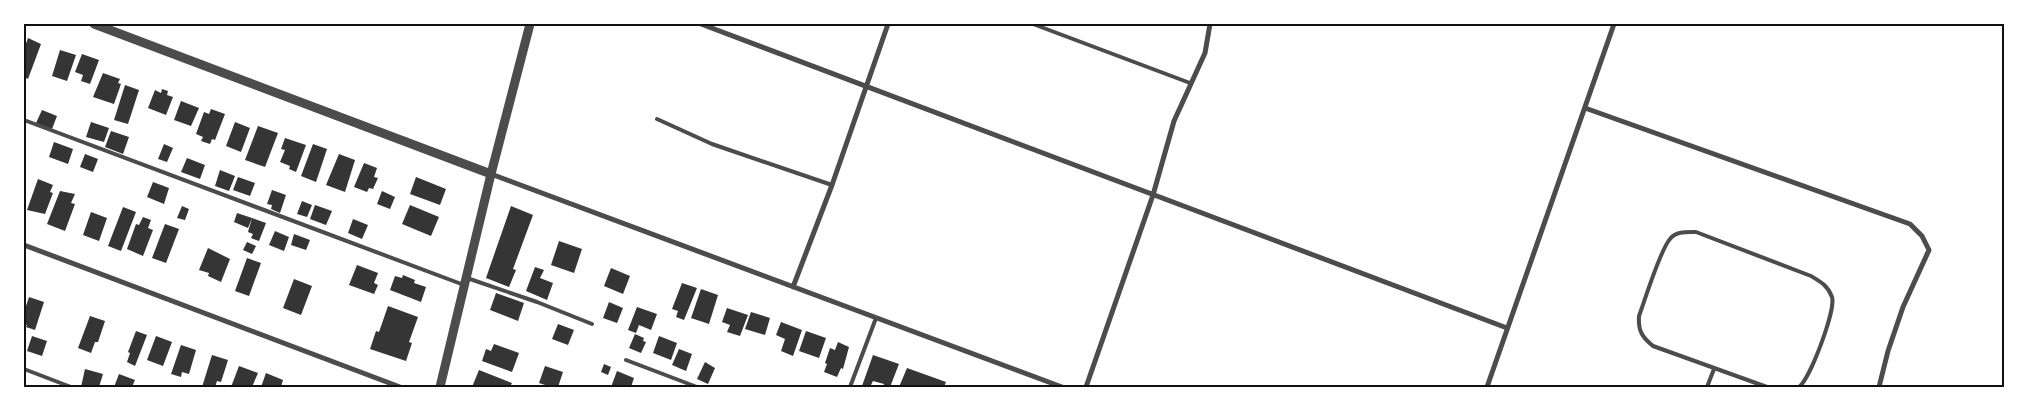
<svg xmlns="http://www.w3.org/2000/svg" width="2028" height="411" font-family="'Source Sans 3',sans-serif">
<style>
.building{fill:#353535}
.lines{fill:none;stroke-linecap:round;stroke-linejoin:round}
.service{stroke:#4c4c4c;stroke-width:4}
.minor{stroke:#4c4c4c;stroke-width:5}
.tertiary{stroke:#4c4c4c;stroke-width:9}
.neatline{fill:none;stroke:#111;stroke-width:2}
</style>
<rect width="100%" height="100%" fill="#fff"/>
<path class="building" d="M28 38 41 44 28 79 24 77V49Z
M60 50 76 55 67 81 52 76Z
M82 54 99 60 90 84 81 81 83 75 75 72Z
M103 73 120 79 118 83 121 84 114 104 93 97Z
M125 85 139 90 128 124 114 120Z
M162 89 168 91 167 95 173 97 166 115 148 108 155 90 161 93Z
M181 101 199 108 191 126 174 120Z
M211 109 225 114 215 140 212 139 210 144 201 141 203 137 196 134 204 112 209 114Z
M42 110 57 116 52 129 36 123Z
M91 122 109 128 104 142 86 137Z
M235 122 250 128 241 152 226 146Z
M258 126 278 133 265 167 245 160Z
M111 131 129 137 123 154 105 147Z
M285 138 306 145 296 172 289 169 290 166 280 162 285 150 281 149Z
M54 142 73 149 68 164 49 157Z
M164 144 173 148 167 162 158 159Z
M313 144 327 149 316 182 301 176Z
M85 154 98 159 93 172 80 167Z
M339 154 355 160 345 192 326 185Z
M187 158 205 165 200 179 181 172Z
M364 163 377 168 374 177 378 178 373 189 369 188 367 192 354 187Z
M220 170 235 176 229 191 215 186Z
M238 177 255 183 250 196 233 190Z
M416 177 446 189 440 205 410 194Z
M38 179 53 185 50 192 53 193 45 214 27 210Z
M153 182 169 188 164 204 147 197Z
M272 190 286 195 280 213 271 209 272 205 267 204Z
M60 191 75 194 71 203 75 204 65 231 47 224Z
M382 191 395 197 390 209 377 204Z
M302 201 312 205 307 217 297 214Z
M315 205 332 211 326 225 310 219Z
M410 205 439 217 431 236 402 224Z
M182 206 189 209 185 220 177 218Z
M511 206 533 215 513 269 516 270 509 287 486 278Z
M123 207 136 212 121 251 108 246Z
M91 212 107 218 99 241 83 235Z
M237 213 252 218 266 223 259 241 251 238 253 234 248 232 252 218 248 228 234 222Z
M143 217 151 220 148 228 153 230 143 256 127 249 136 224 139 225Z
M353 219 368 225 362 239 348 233Z
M165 224 179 229 166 263 152 258Z
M275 231 289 237 284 251 269 245Z
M294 234 310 240 306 250 291 245Z
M559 241 582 249 574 273 551 265Z
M247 242 256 246 252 254 243 250Z
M208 248 230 259 221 282 208 276 209 273 199 270Z
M247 258 261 263 249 296 235 291Z
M357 265 378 273 374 283 378 285 374 294 349 285Z
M535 267 544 270 540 278 553 283 547 300 526 291Z
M611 268 630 276 623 294 604 286Z
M403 275 415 280 414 283 426 287 421 302 390 290 395 276 402 278Z
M294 279 312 286 301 315 283 308Z
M682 283 697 288 684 320 676 317 678 311 672 309Z
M701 289 718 295 709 324 691 318Z
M496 293 524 303 518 321 490 310Z
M29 297 44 302 35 330 26 327 27 325 24 324V312Z
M609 302 623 308 617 323 603 318Z
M388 306 418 317 409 342 412 343 406 361 370 349 376 331 379 332Z
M637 307 657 314 651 330 639 325 636 333 628 330Z
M727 308 748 315 740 336 727 332 730 325 722 322Z
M751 312 770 318 765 335 745 329Z
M90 316 105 321 98 342H95L91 353 78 348Z
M781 322 802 330 793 356 781 351 785 339 776 335Z
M558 324 574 330 568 345 552 339Z
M136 331 147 335 135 366 127 362 130 353 128 352Z
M806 331 826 338 819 358 799 351Z
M635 334 644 338 643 341 646 342 641 353 629 348Z
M32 336 47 341 42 356 27 351Z
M156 336 172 342 163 366 147 360Z
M659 336 677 343 671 360 653 353Z
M838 342 849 347 843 369 841 368 837 377 824 372 827 364 825 363 830 348 835 350Z
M494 344 519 353 512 372 482 361 486 349 491 351Z
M181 345 196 350 189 374 182 372 181 377 171 374Z
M679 349 692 354 686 371 672 365Z
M212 355 228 360 221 382 217 381 215 387H202Z
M873 355 899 364 890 387H883L884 384 873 381 870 387 862 386Z
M705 362 715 368 708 384 697 379Z
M604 364 611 367 608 375 601 372Z
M239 366 258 373 252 387H231Z
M545 366 563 372 558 387H551L539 383Z
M907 368 946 382 944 387H899Z
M85 369 103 374 99 387H81Z
M479 370 512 383 510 387H472Z
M617 371 634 378 631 387H611Z
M266 373 283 380 281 387H261Z
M119 374 135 380 132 387H114Z"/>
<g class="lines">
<path class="service" d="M1033 24 1190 83
M657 119 712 144 832 185
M24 120 464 285
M467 278 537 302 592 324
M626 360 697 387
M24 369 71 387
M850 387 876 318
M1707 387 1714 369
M1767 387 1653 346C1642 337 1638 331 1639 316 1645 300 1660 250 1670 239 1676 231 1687 232 1696 232L1811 276C1821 282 1828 286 1832 297 1836 310 1810 379 1799 387"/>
<path class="minor" d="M701 24 1507 328
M1585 108 1910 224 1922 236 1929 250 1903 307 1888 351 1879 387
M491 174 1062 387
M24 245 400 387
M793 287 832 185 888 24
M1086 387 1153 195 1174 121 1205 53 1210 24
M1487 387 1614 24"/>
<path class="tertiary" d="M94 24 491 174
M440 387 491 174 530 24"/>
</g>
<rect width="2028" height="411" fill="none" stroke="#ffffff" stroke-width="50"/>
<rect x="25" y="25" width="1978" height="361" class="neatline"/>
</svg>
